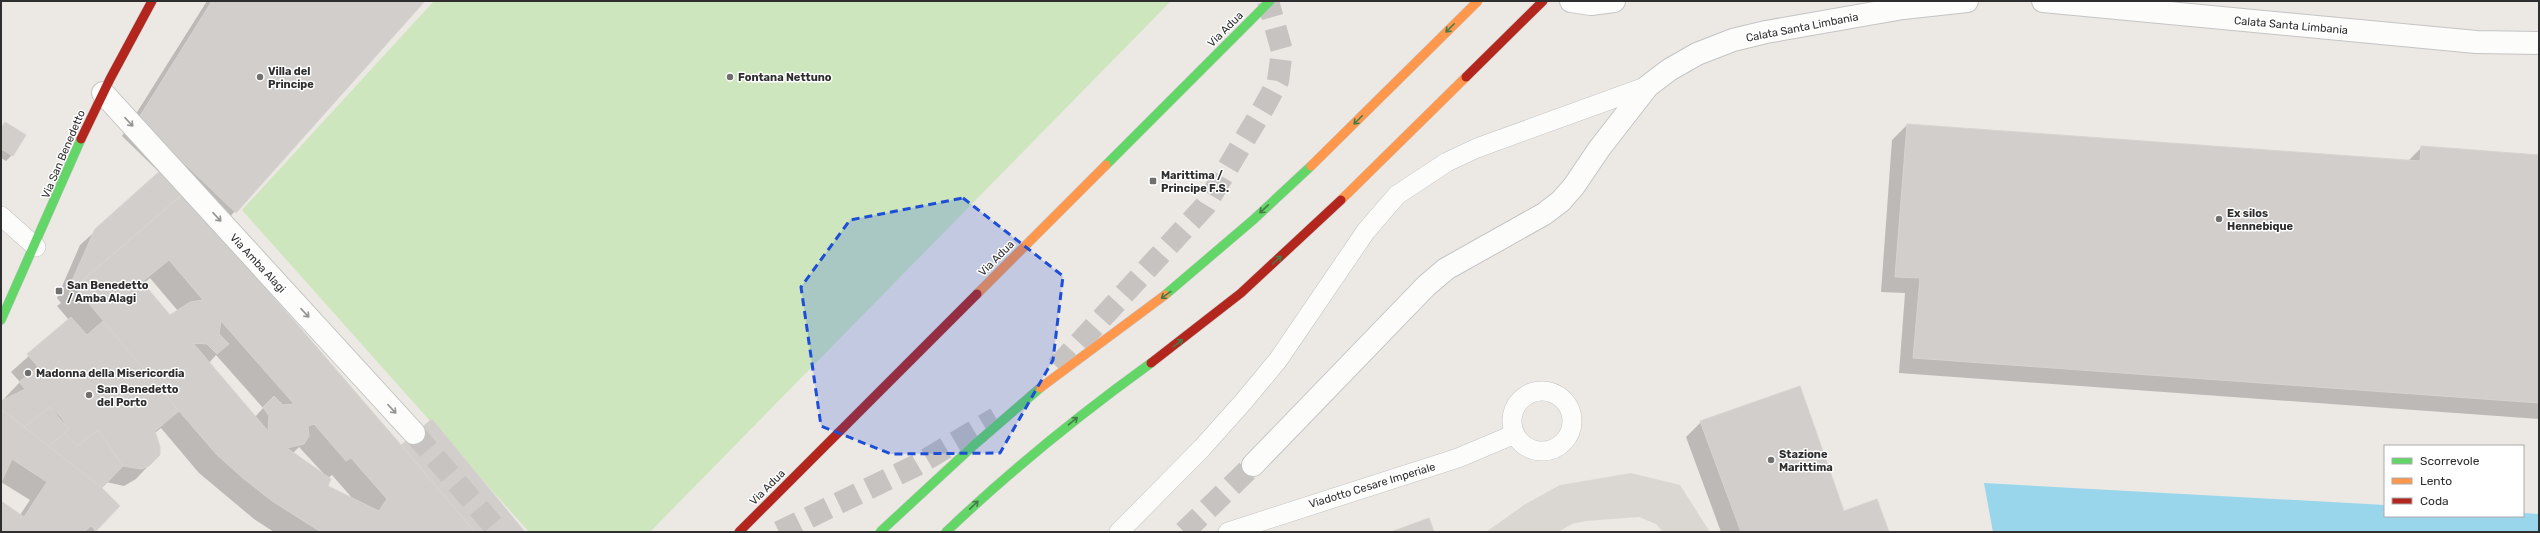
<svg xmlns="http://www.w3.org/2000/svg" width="2540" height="533" font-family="Rubik,sans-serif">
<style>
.green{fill:#cee6be}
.plaza{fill:#dad6d2}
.water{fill:#99d6ec}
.shadow{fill:#0003;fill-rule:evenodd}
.building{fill:#d1cecb;stroke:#d7d4d0;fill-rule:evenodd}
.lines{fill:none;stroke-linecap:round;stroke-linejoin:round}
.street-tunnel{stroke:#c6c3c0;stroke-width:22;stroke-dasharray:22 11;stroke-linecap:butt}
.lane-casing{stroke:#c5c4c5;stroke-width:20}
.street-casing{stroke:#c5c4c5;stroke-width:24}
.fast-casing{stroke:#c5c4c5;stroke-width:10}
.slow-casing{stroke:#c5c4c5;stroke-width:10}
.jam-casing{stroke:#c5c4c5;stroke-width:10}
.lane{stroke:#fcfcfb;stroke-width:19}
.street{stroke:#fcfcfb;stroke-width:22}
.fast{stroke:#63d668;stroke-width:9}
.slow{stroke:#ff974d;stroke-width:9}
.jam{stroke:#b3261e;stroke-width:9}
.fast-bridge-casing{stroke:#c6c5c4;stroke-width:10;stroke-linecap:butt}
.slow-bridge-casing{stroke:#c6c5c4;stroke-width:10;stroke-linecap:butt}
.fast-bridge{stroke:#63d668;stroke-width:9}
.slow-bridge{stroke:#ff974d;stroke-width:9}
.oneway{stroke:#467a48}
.oneway2{stroke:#959594}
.marked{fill:#1d4ed8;fill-opacity:0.2;stroke:#1d4ed8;stroke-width:3;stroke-dasharray:8 5;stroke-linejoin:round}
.poi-dot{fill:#706f6e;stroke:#fff;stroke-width:1.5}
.labels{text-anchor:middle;stroke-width:3;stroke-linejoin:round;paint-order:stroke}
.street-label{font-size:11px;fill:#2e2e2e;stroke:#fff}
.poi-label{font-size:11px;font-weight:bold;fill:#2e2e2e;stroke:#fff;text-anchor:start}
</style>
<rect width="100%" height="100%" fill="#ece8e4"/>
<path class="green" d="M434 1H1171L650 532H529L242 210Z"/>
<path class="plaza" d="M1631 473 1680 485 1710 532H1663L1656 524 1639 517 1586 521 1572 524 1558 532H1486L1524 505 1560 485Z"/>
<path class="water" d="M1984 483 2385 505V516H2523V513L2539 514V532H1993Z"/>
<path class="shadow" d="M207 1H424L219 229 196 207 400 447 523 532H274L254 519 199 473 161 428 155 433 159 454 136 479 124 486 106 482 100 488 119 506 93 532H1V503L20 515 30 500 1 482V402L20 382 11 372 69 320 57 306 61 303 57 298 80 245 160 173 122 136ZM150 278 178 311 169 316 143 284ZM202 342V344L187 343ZM216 355 263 408 255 417 209 363ZM299 447 324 474 293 453ZM332 475 353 499 326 486 328 478Z
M5 124 12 155 6 161 1 158V127Z
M1907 125 2408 161 2422 147 2539 156V419L1899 373 1905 293 1881 292 1892 140Z
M1701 422 1844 512 1888 532H1721L1686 437Z"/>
<path class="building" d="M212 1H425L236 213 138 119Z
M5 122 26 135 13 156 1 149V128Z
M1907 124 2420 161 2421 146 2539 155V403L1913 358 1920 278 1895 277Z
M162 169 184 193 75 287 71 283 95 229Z
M184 193 401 445 475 532H321L272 501 244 479 217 455 179 411 75 287ZM169 260 203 300 190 302 170 315 142 282ZM221 321 294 404 283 405 274 396 263 407 269 416 268 431 193 343 207 344 217 354 229 344 219 334ZM314 424 346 461 351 458 387 499 379 511 328 486 331 479 287 448 304 444 309 436 308 426Z
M71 317 87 335 103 321 179 411 155 431 160 447V455L149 466 141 469 123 466 98 430 77 446 64 433 69 430 61 417 50 407 24 427 1 409V401L25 389 19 382 38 367 27 354Z
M1800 386 1844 511 1877 499 1889 532H1741L1700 421Z
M50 407 69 430 49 446 24 427Z
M1 409 102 488 120 506 96 531 91 526 84 532H1V501L24 517 47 482 12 459 1 483Z
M432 419 525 532H475L401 445Z
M98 430 123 466 102 488 49 446 64 433 77 446Z
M1429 518 1434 532H1391Z"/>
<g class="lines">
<path class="street-tunnel" d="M1057 367 1205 206 1264 107 1278 81 1282 51 1268 1
M414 433 499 532
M779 532 917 465 996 418
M1184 532 1253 465"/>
<g class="lane-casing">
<path id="lane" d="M1 216 36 247
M1512 421a30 30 0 1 1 60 0a30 30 0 1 1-60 0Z
M1119 532 1202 448 1244 401 1278 360 1366 231 1397 195 1447 162 1477 148 1648 86
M1228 532 1458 458 1515 434"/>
</g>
<g class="street-casing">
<path id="street" d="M1571 1 1591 4 1614 1
M2043 1 2476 42 2539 43
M103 93 414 433
M1253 465 1426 286 1446 269 1544 214 1561 201 1574 186 1599 149 1648 86 1669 70 1697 54 1733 40 1766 32 1903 8 1967 1"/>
</g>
<g class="fast-casing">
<path id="fast" d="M1106 165 1270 1
M1 320 81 139
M946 532C1011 470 1079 415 1151 363"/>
</g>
<g class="slow-casing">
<path id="slow" d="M1341 200 1466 77
M977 294 1106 165"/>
</g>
<g class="jam-casing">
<path id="jam" d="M1466 77 1543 1
M81 139 110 79 152 1
M1151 363 1241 293 1341 200
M739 532 977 294"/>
</g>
<use href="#lane" class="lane"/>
<use href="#street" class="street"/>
<use href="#fast" class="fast"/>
<use href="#slow" class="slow"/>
<use href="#jam" class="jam"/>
<g class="fast-bridge-casing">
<path id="fast-bridge" d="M1165 295 1253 220 1311 166
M880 532 973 446 1040 388"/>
</g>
<g class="slow-bridge-casing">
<path id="slow-bridge" d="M1311 166 1478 1
M1040 388 1165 295"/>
</g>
<use href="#fast-bridge" class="fast-bridge"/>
<use href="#slow-bridge" class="slow-bridge"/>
</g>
<defs><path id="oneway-shaft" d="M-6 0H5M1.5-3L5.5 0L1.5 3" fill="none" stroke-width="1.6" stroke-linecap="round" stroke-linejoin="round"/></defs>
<g class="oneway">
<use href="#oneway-shaft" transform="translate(1450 28) rotate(135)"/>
<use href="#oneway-shaft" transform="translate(1358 120) rotate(135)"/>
<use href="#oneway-shaft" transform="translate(1264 209) rotate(137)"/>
<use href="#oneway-shaft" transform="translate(1277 260) rotate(-42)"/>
<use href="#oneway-shaft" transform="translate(1166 295) rotate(144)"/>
<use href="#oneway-shaft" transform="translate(1178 343) rotate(-39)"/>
<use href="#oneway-shaft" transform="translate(1073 421) rotate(-40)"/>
<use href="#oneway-shaft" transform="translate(974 505) rotate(-44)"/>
</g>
<g class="oneway2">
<use href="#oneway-shaft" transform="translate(129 122) rotate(47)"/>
<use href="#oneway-shaft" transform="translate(217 217) rotate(47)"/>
<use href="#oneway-shaft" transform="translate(305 313) rotate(47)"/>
<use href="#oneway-shaft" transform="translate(392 409) rotate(47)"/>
</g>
<path class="marked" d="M963 198 1063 276 1053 360 1000 453 891 454 821 426 801 287 850 220Z"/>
<g class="poi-dot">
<circle cx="260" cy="77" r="4"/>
<circle cx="730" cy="77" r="4"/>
<rect x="1149" y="177" width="8" height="8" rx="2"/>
<circle cx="2219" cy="219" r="4"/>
<rect x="55" y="287" width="8" height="8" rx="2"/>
<circle cx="28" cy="373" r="4"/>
<circle cx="89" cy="395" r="4"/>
<circle cx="1771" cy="460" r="4"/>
</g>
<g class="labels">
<g class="street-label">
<text transform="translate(2291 25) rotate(5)" y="4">Calata Santa Limbania</text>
<text transform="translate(1802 27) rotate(-11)" y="4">Calata Santa Limbania</text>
<text transform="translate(1225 29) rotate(-45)" y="4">Via Adua</text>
<text transform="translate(63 154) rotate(-67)" y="4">Via San Benedetto</text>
<text transform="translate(996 258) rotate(-45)" y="4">Via Adua</text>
<text transform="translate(258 263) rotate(47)" y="4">Via Amba Alagi</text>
<text transform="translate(1372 485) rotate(-17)" y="4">Viadotto Cesare Imperiale</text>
<text transform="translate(767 487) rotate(-45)" y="4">Via Adua</text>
</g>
<g class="poi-label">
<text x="268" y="75">Villa del<tspan x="268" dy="13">Principe</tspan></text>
<text x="738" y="81">Fontana Nettuno</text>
<text x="1161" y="179">Marittima /<tspan x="1161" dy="13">Principe F.S.</tspan></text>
<text x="2227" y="217">Ex silos<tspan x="2227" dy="13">Hennebique</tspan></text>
<text x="67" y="289">San Benedetto<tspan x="67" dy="13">/ Amba Alagi</tspan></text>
<text x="36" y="377">Madonna della Misericordia</text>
<text x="97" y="393">San Benedetto<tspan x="97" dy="13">del Porto</tspan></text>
<text x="1779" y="458">Stazione<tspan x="1779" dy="13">Marittima</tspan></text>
</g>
</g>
<rect width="2540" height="533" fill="none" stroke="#2e2e2e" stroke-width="4"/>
<rect x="2384" y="445" width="140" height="72" fill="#ffffff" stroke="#ababab"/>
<rect x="2392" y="458" width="20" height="6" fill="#63d668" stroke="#ababab"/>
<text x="2420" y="465" font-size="12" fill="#2e2e2e">Scorrevole</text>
<rect x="2392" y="478" width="20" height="6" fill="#ff974d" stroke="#ababab"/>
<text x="2420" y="485" font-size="12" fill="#2e2e2e">Lento</text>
<rect x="2392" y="498" width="20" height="6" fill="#b3261e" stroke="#ababab"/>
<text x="2420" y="505" font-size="12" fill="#2e2e2e">Coda</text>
</svg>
